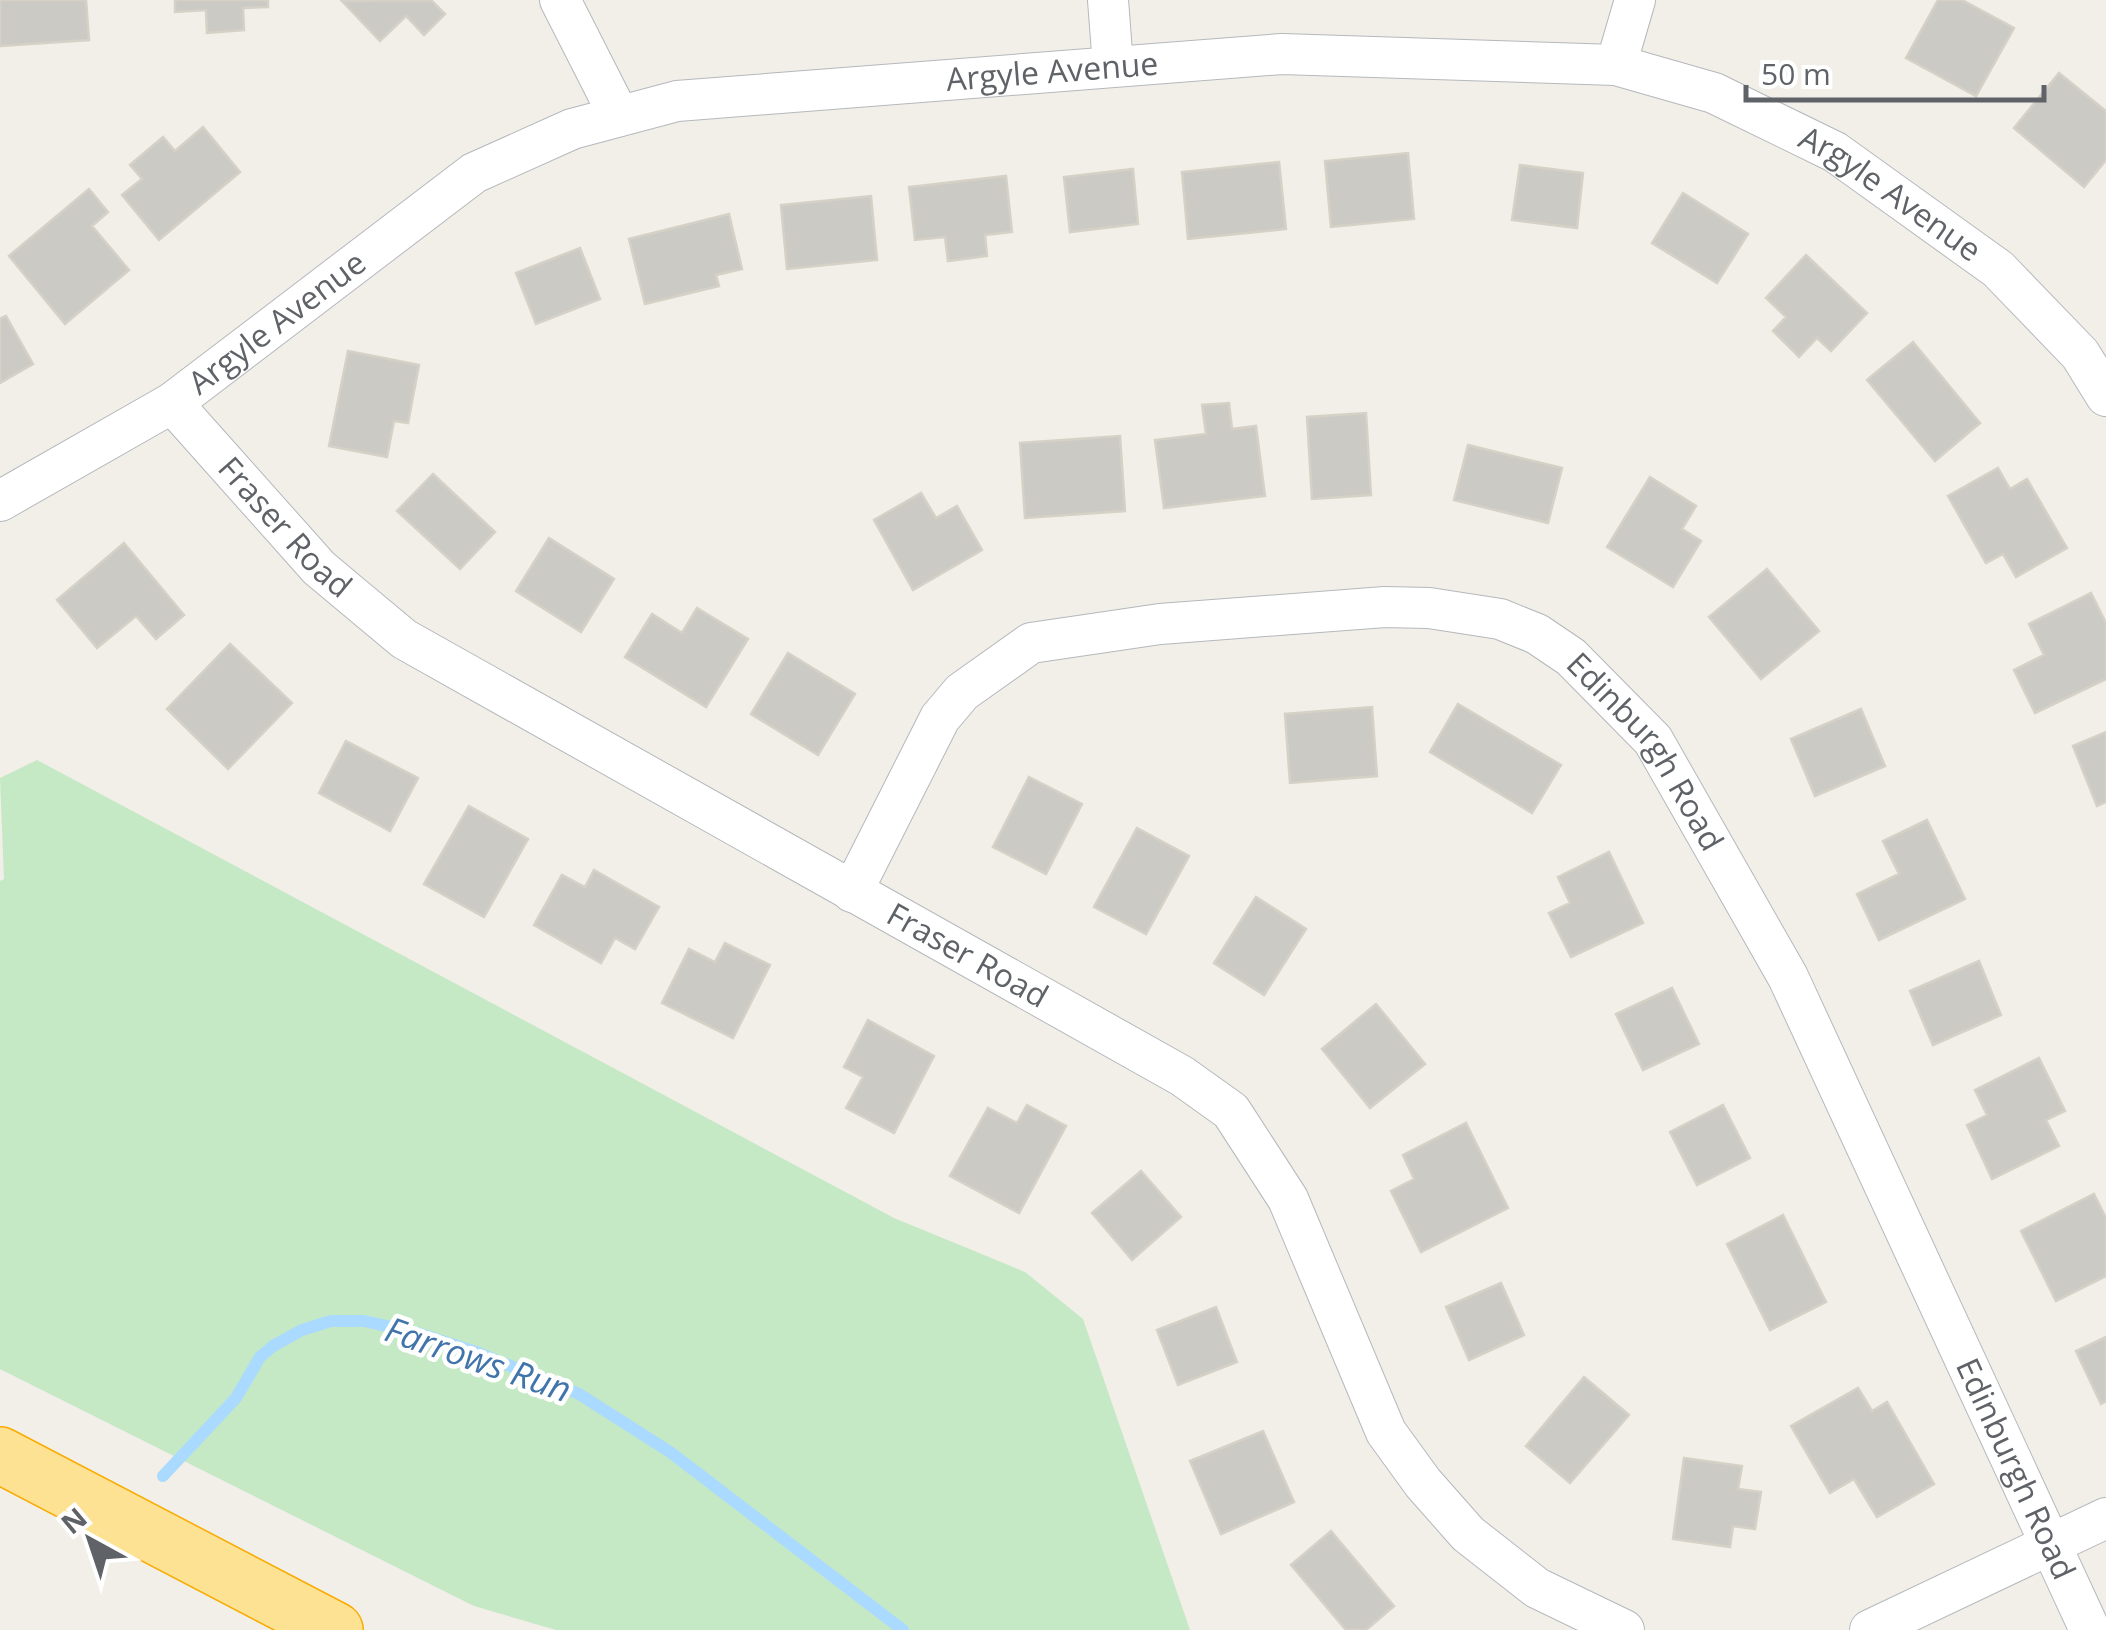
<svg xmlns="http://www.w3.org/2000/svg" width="2106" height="1630" font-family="'Open Sans',sans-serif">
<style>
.green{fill:#c5e8c5}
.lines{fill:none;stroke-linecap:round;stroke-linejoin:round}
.stream{stroke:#aadaff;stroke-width:12}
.building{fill:#cccac5;stroke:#d6d1c6;stroke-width:2.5}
.minor-casing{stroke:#b5b8bc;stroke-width:42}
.highway-casing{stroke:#f9ab00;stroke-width:58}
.minor{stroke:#fff;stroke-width:40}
.highway{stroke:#fde293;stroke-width:55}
.labels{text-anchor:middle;stroke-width:9;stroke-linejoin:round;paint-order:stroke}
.street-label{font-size:32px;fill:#5f6368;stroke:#fff}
.water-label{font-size:35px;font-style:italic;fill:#4174aa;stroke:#fff}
</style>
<rect width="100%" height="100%" fill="#f1efe8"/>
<path class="green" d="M37 760 894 1218 1025 1272 1083 1319 1190 1630H556L474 1606 0 1369V881L4 879 0 778Z"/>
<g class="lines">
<path class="stream" d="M163 1476 236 1398 260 1357 273 1346 302 1330 331 1321H364L414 1332 476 1352 579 1394 670 1452 903 1630"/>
</g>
<path class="building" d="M0 0H86L89 40 0 46Z
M175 0H268V7L243 8 244 30 207 33 206 10 175 12Z
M431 0 445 14 424 35 406 16 380 41 342 1Z
M1938 0H1962L2014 28 1976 96 1906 58Z
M2059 73 2106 111V160L2084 187 2014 128Z
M203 127 240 172 159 240 122 195 142 179 130 165 163 137 175 151Z
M1408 153 1414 219 1331 227 1325 161Z
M1279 162 1286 229 1188 239 1182 172Z
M1520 165 1583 173 1577 228 1512 220Z
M1133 169 1138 224 1070 232 1064 177Z
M1006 176 1012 232 985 235 987 256 948 261 945 237 915 240 909 187Z
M89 189 108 212 92 226 129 270 65 324 9 256Z
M1683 193 1748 234 1717 283 1652 243Z
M871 196 877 260 787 269 781 205Z
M729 214 742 269 716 275 719 286 645 304 629 239Z
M580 248 600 299 536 324 516 273Z
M1806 255 1867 313 1831 351 1817 338 1799 357 1773 331 1786 317 1766 298Z
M6 316 33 364 0 383V319Z
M1913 342 1980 423 1935 461 1867 380Z
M348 351 419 365 408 423 394 421 387 457 329 446Z
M1229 403 1232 429 1256 426 1265 496 1164 508 1155 440 1206 434 1202 405Z
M1366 413 1371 495 1312 499 1307 417Z
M1120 436 1125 511 1025 518 1020 443Z
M1468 445 1562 468 1548 523 1454 500Z
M1998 468 2010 489 2027 479 2067 548 2016 577 2003 554 1986 563 1948 496Z
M433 474 495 532 460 569 397 511Z
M1650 477 1696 506 1682 529 1701 541 1673 587 1607 547Z
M921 493 936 518 957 506 982 550 913 590 874 520Z
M549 538 614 579 581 632 516 591Z
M124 543 184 615 156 639 136 616 97 648 57 600Z
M1767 569 1819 631 1761 679 1709 617Z
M2091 593 2106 623V679L2035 713 2014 670 2044 655 2029 624Z
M697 608 748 639 706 707 625 657 652 614 682 633Z
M230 644 292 703 228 769 167 709Z
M788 653 855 694 818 755 751 714Z
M1458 704 1561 765 1532 813 1430 752Z
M1372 707 1377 776 1290 783 1285 714Z
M1861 709 1885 766 1815 796 1791 739Z
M2106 732V802L2097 806 2073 746Z
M346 741 418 778 390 831 319 793Z
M1029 777 1082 804 1046 874 993 847Z
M469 806 528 839 484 917 424 884Z
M1927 820 1965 899 1879 940 1857 894 1899 874 1883 841Z
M1137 828 1189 856 1146 934 1094 907Z
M1609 852 1643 923 1571 957 1549 913 1570 903 1558 877Z
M594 870 659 907 635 949 615 938 601 963 534 925 562 875 585 887Z
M1256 897 1306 929 1264 995 1214 963Z
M725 943 770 965 733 1038 662 1003 689 949 715 962Z
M1979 961 2001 1015 1933 1045 1910 991Z
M1672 988 1699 1044 1643 1070 1616 1014Z
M1376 1004 1425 1064 1370 1108 1322 1049Z
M868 1020 934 1056 894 1133 846 1108 863 1077 844 1067Z
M2039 1058 2065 1111 2046 1120 2059 1146 1992 1179 1967 1125 1987 1115 1975 1090Z
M1027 1105 1066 1126 1019 1213 950 1176 988 1108 1017 1123Z
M1723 1105 1750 1158 1697 1185 1670 1132Z
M1466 1123 1508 1208 1421 1252 1391 1191 1414 1179 1403 1155Z
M1141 1171 1181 1217 1132 1260 1092 1213Z
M2094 1194 2106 1218V1276L2056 1301 2021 1231Z
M1783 1215 1826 1302 1770 1330 1727 1244Z
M1501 1283 1524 1335 1469 1360 1446 1307Z
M1216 1307 1237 1362 1178 1385 1157 1330Z
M2106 1337V1401L2101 1404 2076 1351Z
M1584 1377 1629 1415 1570 1483 1526 1446Z
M1858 1388 1872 1411 1887 1402 1934 1484 1877 1517 1854 1479 1830 1493 1791 1426Z
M1263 1431 1294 1502 1221 1534 1190 1461Z
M1684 1458 1742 1466 1738 1489 1761 1492 1755 1529 1733 1526 1730 1547 1673 1539Z
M1331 1531 1394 1606 1366 1630H1346L1291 1565Z"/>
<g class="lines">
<g class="minor-casing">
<g id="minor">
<path d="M560 0 619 116"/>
<path d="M1108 0 1113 66"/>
<path d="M1616 65 1635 0"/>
<path id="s1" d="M172 403 319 568 404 639 1182 1076 1231 1111 1288 1199 1386 1432 1423 1483 1468 1534 1537 1588 1624 1630"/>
<path id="s2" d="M0 501 172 403 474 173 572 129 677 101 1282 54 1616 65 1714 93 1835 152 1998 269 2080 354 2106 396"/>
<path id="s3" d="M852 892 940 718 962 692 1031 643 1160 624 1385 607 1429 608 1500 619 1537 634 1571 657 1653 740 1788 977 2090 1630"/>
<path d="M1870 1630 2106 1518"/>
</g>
</g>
<g class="highway-casing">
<path id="highway" d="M0 1455 335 1630"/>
</g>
<use href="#minor" class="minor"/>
<use href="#highway" class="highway"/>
</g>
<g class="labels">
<g class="street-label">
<text dy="11" stroke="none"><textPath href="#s2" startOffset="1170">Argyle Avenue</textPath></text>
<text dy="11" stroke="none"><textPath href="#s2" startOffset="2040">Argyle Avenue</textPath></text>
<text dy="11" stroke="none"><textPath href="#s2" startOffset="330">Argyle Avenue</textPath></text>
<text dy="11" stroke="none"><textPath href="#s1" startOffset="168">Fraser Road</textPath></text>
<text dy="11" stroke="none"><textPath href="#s3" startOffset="988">Edinburgh Road</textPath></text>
<text dy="11" stroke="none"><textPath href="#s1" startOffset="978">Fraser Road</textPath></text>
<text dy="11" stroke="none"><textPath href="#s3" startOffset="1798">Edinburgh Road</textPath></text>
</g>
<g class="water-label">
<text transform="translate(478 1360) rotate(19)" y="12">Farrows Run</text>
</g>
</g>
<g transform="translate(90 1540) rotate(320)" stroke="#ffffff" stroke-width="8" paint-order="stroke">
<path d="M0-8L18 38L0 25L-18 38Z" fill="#5f6368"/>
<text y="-15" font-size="28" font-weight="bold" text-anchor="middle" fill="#5f6368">N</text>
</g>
<path d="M1746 85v15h298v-15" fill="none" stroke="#5f6368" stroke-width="5"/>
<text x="1761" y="85" font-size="30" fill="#5f6368" stroke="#ffffff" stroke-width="8" paint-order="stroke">50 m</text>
</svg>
